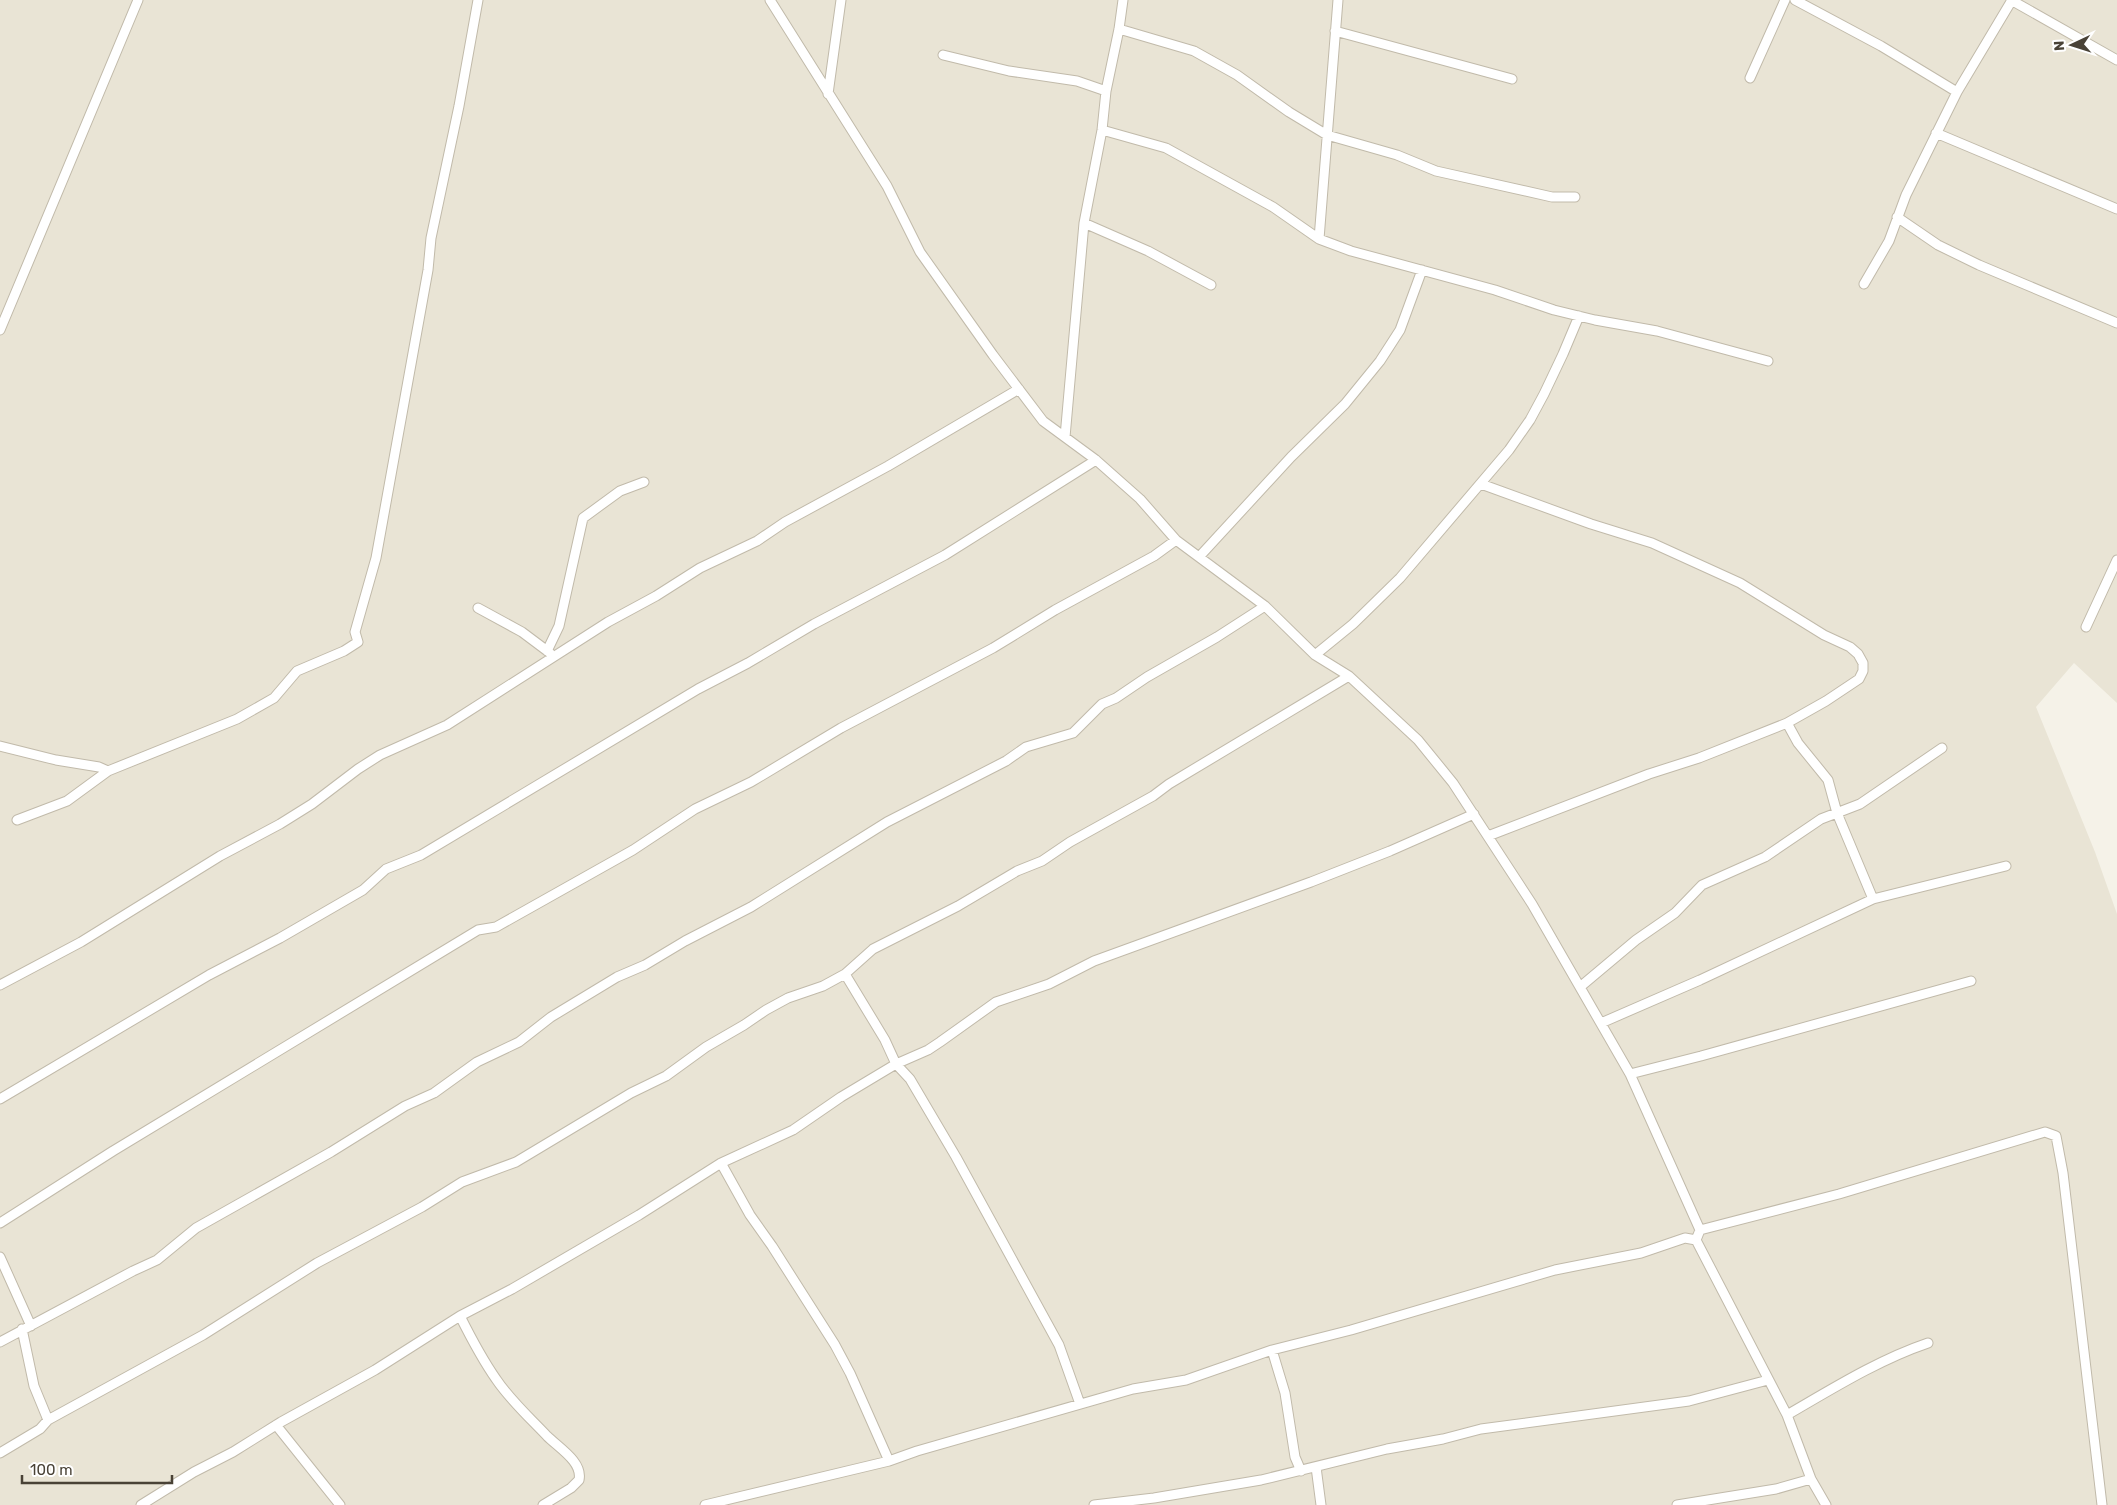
<svg xmlns="http://www.w3.org/2000/svg" width="2117" height="1505" font-family="Rubik,sans-serif">
<style>
.residential{fill:#e9e4d5}
.lines{fill:none;stroke-linecap:round;stroke-linejoin:round}
.minor-casing{stroke:#c1baaa;stroke-width:11}
.minor{stroke:#fff;stroke-width:9}
</style>
<rect width="100%" height="100%" fill="#f5f2e8"/>
<path class="residential" d="M0 0H2117V703L2074 663 2036 707 2095 852 2117 914V1505H0Z"/>
<g class="lines">
<g class="minor-casing">
<path id="minor" d="M770 0 887 186 920 252 993 355 1043 421 1096 460 1140 499 1176 540 1265 606 1315 655 1349 676 1418 740 1453 783 1532 904 1630 1074 1700 1230 1696 1240 1787 1415 1811 1479 1826 1505
M1795 0 1881 46 1957 92
M2011 0 2117 60
M1119 29 1194 51 1237 75 1289 112 1327 135 1397 155 1436 171 1552 197H1575
M1335 31 1512 79
M943 55 1009 71 1077 81 1106 91
M1750 78 1785 0
M828 94 841 0
M1102 130 1166 148 1273 207 1319 239 1351 251 1495 290 1554 310 1595 320 1657 331 1768 361
M1936 133 2117 209
M1897 217 1938 245 1979 265 2117 323
M1084 223 1148 251 1211 285
M1319 239 1338 0
M1864 284 1889 241 1906 195 1957 92 2012 0
M0 330 138 0
M1065 437 1084 223 1102 130 1106 91 1119 29 1123 0
M1481 484 1591 524 1652 543 1740 583 1824 635 1850 647 1858 654 1863 663V671L1859 679 1826 701 1787 723
M1199 557 1291 457 1345 404 1380 361 1400 330 1422 270
M478 608 522 632 550 653
M2086 627 2117 560
M547 651 559 626 583 518 620 491 644 482
M1315 655 1353 624 1400 578 1509 450 1530 420 1544 394 1563 354 1579 316
M0 746 56 760 99 767 108 771 237 719 274 698 297 671 344 651 358 642 355 632 376 558 428 270 431 238 459 106 478 0
M17 820 67 801 108 771
M1488 836 1649 774 1699 758 1787 723 1798 743 1828 780 1837 813 1873 899
M845 974 885 1040 896 1064 910 1079 956 1157 1059 1345 1080 1404
M0 985 81 942 220 856 280 824 312 804 358 769 380 755 447 725 608 622 656 596 700 568 757 541 785 522 888 466 1019 389
M1580 987 1636 940 1675 913 1702 885 1765 857 1821 819 1860 804 1942 748
M1601 1023 1700 980 1873 899 2006 866
M1630 1074 1701 1056 1971 981
M0 1099 209 975 280 938 363 890 386 869 421 855 698 689 748 663 814 624 945 555 1096 460
M721 1163 750 1215 772 1246 835 1345 850 1373 889 1461 917 1451 1133 1389 1186 1380 1272 1350 1351 1330 1555 1270 1641 1253 1685 1238 1696 1240
M0 1223 113 1151 478 930 496 927 633 850 695 809 751 782 841 728 993 648 1055 610 1154 556 1176 540
M1700 1230 1839 1194 2045 1132 2056 1136 2063 1173 2102 1505
M0 1257 31 1326
M460 1316C471 1338 482 1359 496 1379 510 1400 530 1418 547 1436 559 1448 583 1462 579 1480L571 1488 543 1505
M22 1329 34 1386 48 1420
M0 1342 133 1271 157 1260 196 1228 331 1152 405 1106 434 1093 477 1062 519 1042 551 1017 617 977 645 965 685 941 751 907 887 822 1006 761 1026 747 1073 733 1102 704 1116 698 1147 677 1217 637 1265 606
M1272 1350 1285 1393 1295 1457 1301 1471
M1787 1415C1832 1389 1878 1360 1928 1343
M276 1425 340 1505
M0 1453 40 1429 48 1420 203 1335 317 1263 422 1207 462 1182 516 1162 631 1093 666 1076 706 1047 744 1025 766 1010 788 998 823 986 845 974 873 949 958 906 1017 871 1042 861 1070 842 1153 796 1169 784 1349 676
M1316 1467 1321 1505
M141 1505 194 1472 233 1452 281 1422 375 1370 460 1316 512 1289 639 1215 721 1163 793 1130 841 1097 896 1064 928 1050 940 1042 996 1002 1049 984 1094 961 1311 882 1390 851 1474 814
M705 1505 889 1461
M1094 1505 1154 1498 1261 1480 1387 1449 1443 1439 1481 1429 1689 1401 1768 1380
M1677 1505 1776 1489 1811 1479"/>
</g>
<use href="#minor" class="minor"/>
</g>
<g transform="translate(2072 45) rotate(266)" stroke="#ffffff" stroke-width="4" paint-order="stroke">
<path d="M0-4L9 19L0 12L-9 19Z" fill="#494236"/>
<text y="-8" font-size="14" font-weight="bold" text-anchor="middle" fill="#494236">N</text>
</g>
<path d="M22 1475v8h150v-8" fill="none" stroke="#494236" stroke-width="2.5"/>
<text x="30" y="1475" font-size="15" fill="#494236" stroke="#ffffff" stroke-width="4" paint-order="stroke">100 m</text>
</svg>
